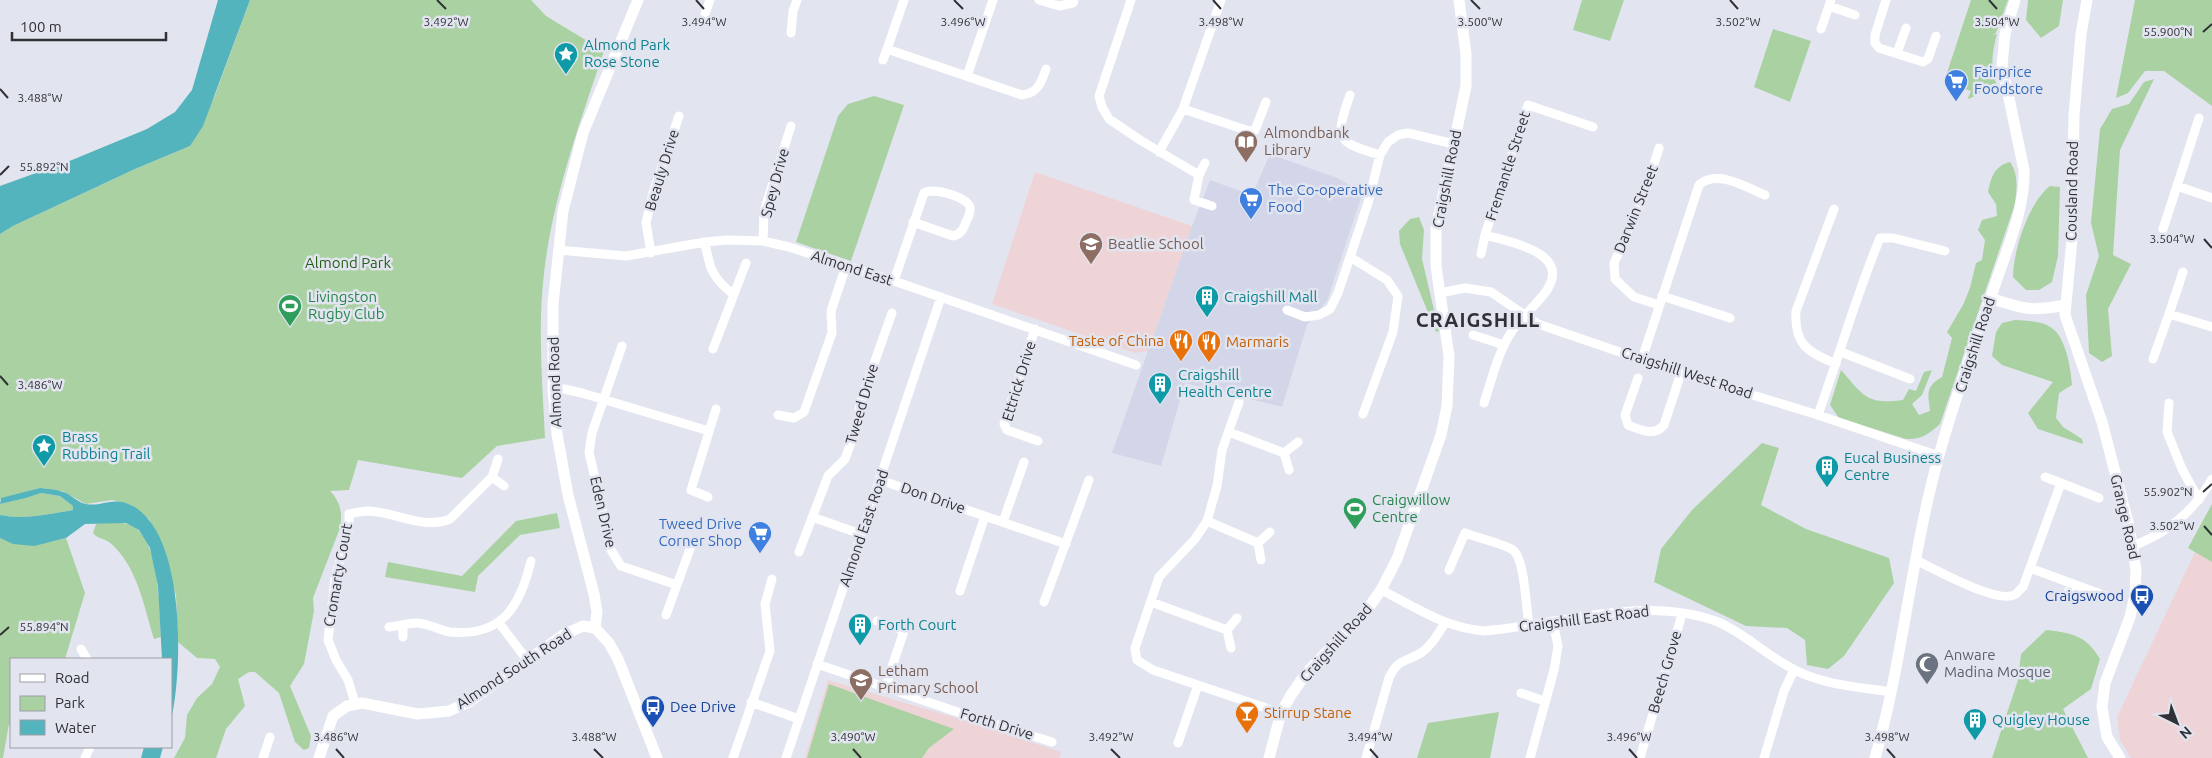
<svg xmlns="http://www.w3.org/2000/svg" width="2212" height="758" font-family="Ubuntu,sans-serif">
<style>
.built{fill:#d2d6e8}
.education{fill:#efd4d7}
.green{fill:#aad1a2}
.water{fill:#53b4bd}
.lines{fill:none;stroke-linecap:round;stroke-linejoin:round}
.minor{stroke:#fff;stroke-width:9}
.tertiary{stroke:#fff;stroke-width:11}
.ticks{fill:none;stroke:#303136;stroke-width:2}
.labels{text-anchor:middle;stroke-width:5;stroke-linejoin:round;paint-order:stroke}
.culture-label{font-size:15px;fill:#0d838f;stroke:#e2e5f0;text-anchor:start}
.shop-label{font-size:15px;fill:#366cbe;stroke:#e2e5f0;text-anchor:start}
.education-label{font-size:15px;fill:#785e54;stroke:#e2e5f0;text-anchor:start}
.street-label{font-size:15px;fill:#303136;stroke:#e2e5f0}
.park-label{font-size:15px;fill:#245e15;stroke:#e2e5f0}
.leisure-label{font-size:15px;fill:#27864d;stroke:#e2e5f0;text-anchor:start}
.food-label{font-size:15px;fill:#c56008;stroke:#e2e5f0;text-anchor:start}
.transit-label{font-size:15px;fill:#164399;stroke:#e2e5f0;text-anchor:end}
.worship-label{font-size:15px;fill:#5b616d;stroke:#e2e5f0;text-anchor:start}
.district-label{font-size:20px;font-weight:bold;letter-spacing:1px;fill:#303136;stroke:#e2e5f0}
.ticks-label{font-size:12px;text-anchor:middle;fill:#303136;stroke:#e2e5f0;stroke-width:5;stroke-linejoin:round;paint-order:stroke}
</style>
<rect width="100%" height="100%" fill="#e2e5f0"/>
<path class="built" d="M1270 154 1337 178 1363 192 1327 301 1307 325 1282 407 1185 383 1161 466 1112 453 1192 226 1210 180 1252 195Z"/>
<path class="education" d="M1035 172 1192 226 1148 351 1135 353 992 304Z
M2195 552 2212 562V758H2131L2120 740 2117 717Z
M828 680 970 722 1061 752 1059 758H805Z"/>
<path class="green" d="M250 0H531L546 16 604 51C575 137 543 224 541 316 540 357 543 398 545 438L497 446 462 478 358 460 349 490 330 491C340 501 343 513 340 528L313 598 314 611 304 664 290 686 311 736 309 748 304 750 295 742 279 693 255 672H249L238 679 245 706 226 729 216 758H174L185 738 187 715 197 698 212 684 220 667 215 659 197 658 178 642 176 595 149 519 131 505 112 500 86 504 62 491 40 488 0 499V234L13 226 135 169 190 146 215 95Z
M1582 0H1624L1610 41 1573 30Z
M1971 0H2008L1996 33 1993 35 1997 34C1992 53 1989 71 1999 89L1995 95 1984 92 1979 86 1980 93 1969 99 1968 98 1971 91 1944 82Z
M2028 0H2063L2059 26 2041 38 2026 20Z
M2135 0H2212V106L2164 71H2145L2128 93 2116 98Z
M1773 29 1811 41 1790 102 1754 87Z
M2154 79 2120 150 2113 255 2131 264 2108 309 2112 356 2102 362 2089 353 2086 295 2099 256 2091 223 2100 129 2112 109 2129 104 2144 82Z
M874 96 904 105 851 261 796 242 838 116 848 104Z
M2010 162C2019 174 2017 193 2014 207L1940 424C1929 434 1921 440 1906 439L1839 418 1830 405 1841 370C1863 395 1866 405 1903 400L1909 389 1916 391 1924 372 1932 370 1922 395 1912 404 1919 415 1930 411C1928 393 1925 387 1942 377L1952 338 1947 332 1963 305 1970 288 1976 263 1982 260 1985 240 1978 230 1982 220 1997 216 1996 204 1988 192C1991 178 1994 166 2010 162Z
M2050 186 2060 187 2058 256 2052 282 2039 290H2026L2013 277C2013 251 2029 202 2050 186Z
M1419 217 1424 230 1422 259 1439 331 1436 332 1400 244 1399 231 1410 219Z
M2015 320C2027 321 2042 320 2053 329 2066 339 2071 369 2072 385L2059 393 2056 418 2063 427 2082 439 2083 444 2038 429 2028 413 2053 382 2002 365 1992 356 1996 332 2002 323Z
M1762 443 1779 448 1761 505 1806 529 1889 558 1894 583 1844 656 1828 669 1807 665 1805 640 1787 628 1746 626 1654 582 1661 549 1692 510Z
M41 493 60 496 73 506V510C48 514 25 520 0 515V504L26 498Z
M2212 504V562L2188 548Z
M557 513 560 528 520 535 478 576 475 592 385 577 388 562 462 576 516 521Z
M112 522C122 523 133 523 140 532 160 555 159 607 161 637L154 639C144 607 137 564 109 542 103 538 98 539 93 533L96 524Z
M0 538C23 549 42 544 66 538L85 593 65 659H11V729L9 724 3 758H0Z
M2046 630C2072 633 2086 635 2100 659L2091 689 2063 709 2088 758H1992L2018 680 2021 654Z
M829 684 954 729 929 748 922 758H807Z
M1499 712 1490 758H1417L1428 723Z"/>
<path class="water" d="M218 0H250L203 126 190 146 135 169 13 226 0 234V186L72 160 147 129 175 112 192 90Z
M40 488C47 489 56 489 63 492 71 494 78 503 86 504 101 507 113 496 131 505 186 532 183 670 171 720V659H162L158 586 150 548 139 530 126 523 85 524 66 538 34 546 13 544 0 538V515C24 520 49 514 73 510V506L60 496 41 493 26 498 0 504 1 498Z
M144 747H163L160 758H141Z"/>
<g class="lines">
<path class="minor" d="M904 0 887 49 1022 95C1038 93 1041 83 1046 69
M1039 0 1059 6 1073 3 1074 0
M1131 0 1099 96 1102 107 1109 119 1140 140 1199 175 1205 163
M1886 0 1875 35V43L1879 48 1923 62 1928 59 1936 36
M1829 6 1855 15
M705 14 710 0
M1821 29 1831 0
M791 33 793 11 797 0
M1897 53 1906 28
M883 60 887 49
M967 76 993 0
M1350 95C1335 138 1335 142 1380 155
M1183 109 1249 131 1255 130 1266 102
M2199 118 2177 186 2212 198
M1159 152 1183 109 1221 0
M1199 175 1194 200 1212 206
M1834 209 1796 311C1794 345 1807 351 1836 364
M2163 229 2177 186
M763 241 764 211 791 126
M705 242C709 267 712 278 733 294
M558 250 626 256 705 242 727 240 763 241 789 247 894 281 1136 365
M651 253 646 223 653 193 679 116
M1481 254 1485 235
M1350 257 1387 280 1398 296 1393 332 1363 414
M2183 272 2169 314 2212 327
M894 281 924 193C933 187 967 197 970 207 971 212 968 218 966 222 963 230 961 234 953 236L913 222
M1440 293 1465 288 1491 292 1538 324 1681 373 1818 415 1939 456
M1662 296 1730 318
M1659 305 1634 297 1615 279 1614 263 1644 196 1659 148
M1287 310 1305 317 1319 315 1330 309 1338 293 1368 203 1380 155 1388 142 1398 135 1408 133 1454 144
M1035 329 1004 424 1007 430 1038 441
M1473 335 1504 345
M622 346 592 433 589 452 611 550 621 566 677 585
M713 349 746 263
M1841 352 1910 379
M1642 359 1699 185C1718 169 1745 187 1765 195
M2153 359 2169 314
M1638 378 1625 415 1628 425C1641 430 1654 437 1664 425L1681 373
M553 389H564L582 393 709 431
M1239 402 1222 450 1217 486 1207 521 1195 539 1159 577 1135 648 1137 660 1153 670 1281 713
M1484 403C1492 379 1498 352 1512 331 1522 316 1537 305 1547 290 1571 252 1510 242 1485 235L1528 105 1593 127
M2169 403 2167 432 2182 469 2199 500
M778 415 794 418 804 412 832 333 831 311 846 266
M1818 415C1839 356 1856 296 1880 238H1893L1945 251
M1229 432 1284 453 1289 470
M1284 453 1298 442
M492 477 504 486
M2045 477 2061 483
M880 480 1066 544
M708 497 691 490 716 409
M812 517 861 534
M1207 521 1258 543 1261 560
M1003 522 1024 462
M1258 543 1270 532
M2133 546C2167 533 2194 512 2212 479
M799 552 828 476 845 459 858 424 860 403 892 313
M1915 560C1934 568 1996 604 2014 595 2017 594 2020 589 2023 587L2061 483 2099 498
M2030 568 2106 596
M1449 570 1465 533C1478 538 1502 543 1513 550 1525 559 1526 609 1529 625
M1381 590C1416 607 1445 628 1484 631 1559 625 1645 594 1718 622 1746 634 1768 657 1795 670 1824 685 1859 687 1891 692
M960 591 985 516
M2066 598 2072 584
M1044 602 1089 480
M1151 602 1227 630 1237 618
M666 615 690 549
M877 621 904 631 885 688
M499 623 528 661
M403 625V637
M389 627C398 626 408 623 416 623 428 623 439 630 450 632 503 637 520 606 531 561
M1227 630 1231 648
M81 649 87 659
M817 664 972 717 1052 742
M1521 693 1544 701
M751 702 799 719
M355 703 348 680 336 660 328 640 335 579 349 527V514C355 513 362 511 368 511 396 512 423 530 450 519L492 477 498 459
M1178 743 1198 685
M85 758 90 747
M263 758 270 737
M733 758 770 651 765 604 772 579
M786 758 941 297
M1366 758 1389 678C1398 659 1403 663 1419 654 1430 648 1438 634 1445 623
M1530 758 1554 670 1558 646 1553 622
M1640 758 1682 614
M1764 758 1784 691 1794 670"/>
<path class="tertiary" d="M638 0 583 133 563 211 553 304V389L557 434 568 495 594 594 597 612 595 628 609 643 618 659 657 758
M2087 0 2081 34 2074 115 2072 239 2065 315 2102 422 2129 526 2136 570 2135 595 2130 617 2105 683 2102 707 2107 737 2120 758
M1990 298C2023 309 2031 312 2065 305
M319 758 333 716 347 706 362 703 418 714 449 711 469 702 563 635 583 626 595 628
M1269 758 1281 713 1291 695 1307 672 1365 613 1381 590 1397 559 1441 435 1447 406 1449 356 1436 266V229L1466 86V54L1459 0
M1875 758C1903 660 1911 557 1938 459 1954 399 1976 341 1996 282 2008 246 2025 209 2024 170L2002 65 2005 34 2015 0"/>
</g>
<path class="ticks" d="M437 0 446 9M696 0 704 9M954 0 963 9M1213 0 1221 9M1471 0 1480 9M1730 0 1738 9M1989 0 1997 9M2203 32 2212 24M0 89 8 98M0 175 9 166M2204 239 2212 248M0 376 8 385M2203 492 2212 484M2204 526 2212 535M0 635 9 627M336 749 344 758M594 749 603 758M853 749 861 758M1111 749 1120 758M1370 749 1378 758M1629 749 1637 758M1887 749 1895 758"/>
<defs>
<g id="sight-pin" transform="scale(1.25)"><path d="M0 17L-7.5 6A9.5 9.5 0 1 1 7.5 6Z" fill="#0f9aa8" stroke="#e2e5f0"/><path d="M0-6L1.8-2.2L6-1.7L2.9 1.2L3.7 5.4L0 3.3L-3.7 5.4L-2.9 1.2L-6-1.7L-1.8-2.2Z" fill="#fff"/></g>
<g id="supermarket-pin" transform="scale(1.25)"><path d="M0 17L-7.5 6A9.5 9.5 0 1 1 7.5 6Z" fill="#3f7fe0" stroke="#e2e5f0"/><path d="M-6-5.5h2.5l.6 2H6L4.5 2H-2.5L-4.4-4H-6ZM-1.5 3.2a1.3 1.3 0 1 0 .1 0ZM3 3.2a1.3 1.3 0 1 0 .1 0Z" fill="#fff"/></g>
<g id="library-pin" transform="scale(1.25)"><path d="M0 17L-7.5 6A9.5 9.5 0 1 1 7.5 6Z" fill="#8d6e63" stroke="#e2e5f0"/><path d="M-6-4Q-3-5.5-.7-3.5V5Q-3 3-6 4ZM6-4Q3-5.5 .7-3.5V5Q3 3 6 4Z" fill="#fff"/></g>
<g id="school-pin" transform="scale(1.25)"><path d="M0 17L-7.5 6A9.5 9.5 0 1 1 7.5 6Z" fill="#8d6e63" stroke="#e2e5f0"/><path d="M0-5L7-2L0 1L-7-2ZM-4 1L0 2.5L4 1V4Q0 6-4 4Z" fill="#fff"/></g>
<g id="building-pin" transform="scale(1.25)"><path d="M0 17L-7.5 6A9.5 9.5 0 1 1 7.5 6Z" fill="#0f9aa8" stroke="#e2e5f0"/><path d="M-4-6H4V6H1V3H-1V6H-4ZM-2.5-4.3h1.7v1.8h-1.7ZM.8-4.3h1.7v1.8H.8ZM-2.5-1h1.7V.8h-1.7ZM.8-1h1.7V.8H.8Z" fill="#fff"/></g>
<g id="stadium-pin" transform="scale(1.25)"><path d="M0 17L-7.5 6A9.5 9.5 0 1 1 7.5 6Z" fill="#2e9e5b" stroke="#e2e5f0"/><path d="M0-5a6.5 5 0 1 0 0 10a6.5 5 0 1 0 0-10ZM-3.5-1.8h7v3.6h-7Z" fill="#fff"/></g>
<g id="restaurant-pin" transform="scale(1.25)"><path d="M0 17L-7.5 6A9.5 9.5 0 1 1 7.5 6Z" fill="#e8710a" stroke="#e2e5f0"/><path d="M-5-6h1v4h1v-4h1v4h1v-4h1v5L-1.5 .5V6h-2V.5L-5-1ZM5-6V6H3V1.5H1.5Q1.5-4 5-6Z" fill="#fff"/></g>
<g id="bus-pin" transform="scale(1.25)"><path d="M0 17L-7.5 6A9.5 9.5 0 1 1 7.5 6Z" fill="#1a4fb4" stroke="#e2e5f0"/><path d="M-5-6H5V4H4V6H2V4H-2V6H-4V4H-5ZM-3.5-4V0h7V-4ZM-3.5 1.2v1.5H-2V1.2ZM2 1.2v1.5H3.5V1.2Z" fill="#fff"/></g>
<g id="mosque-pin" transform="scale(1.25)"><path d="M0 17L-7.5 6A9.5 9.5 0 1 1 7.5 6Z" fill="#6b7280" stroke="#e2e5f0"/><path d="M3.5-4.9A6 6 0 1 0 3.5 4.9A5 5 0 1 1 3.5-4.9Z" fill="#fff"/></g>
<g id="bar-pin" transform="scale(1.25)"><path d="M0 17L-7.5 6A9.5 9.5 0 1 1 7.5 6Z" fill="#e8710a" stroke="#e2e5f0"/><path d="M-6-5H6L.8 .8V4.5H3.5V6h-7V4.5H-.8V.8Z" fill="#fff"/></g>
</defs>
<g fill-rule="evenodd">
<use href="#sight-pin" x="566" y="54"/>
<use href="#supermarket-pin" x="1956" y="81"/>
<use href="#library-pin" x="1246" y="142"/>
<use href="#supermarket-pin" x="1251" y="199"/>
<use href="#school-pin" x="1091" y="244"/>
<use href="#building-pin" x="1207" y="297"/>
<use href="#stadium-pin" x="290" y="306"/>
<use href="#restaurant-pin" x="1181" y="341"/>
<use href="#restaurant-pin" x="1209" y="342"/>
<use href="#building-pin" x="1160" y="384"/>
<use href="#sight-pin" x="44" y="446"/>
<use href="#building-pin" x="1827" y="467"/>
<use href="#stadium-pin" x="1355" y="509"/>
<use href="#supermarket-pin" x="760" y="533"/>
<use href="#bus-pin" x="2142" y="596"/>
<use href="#building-pin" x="860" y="625"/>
<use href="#mosque-pin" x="1927" y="664"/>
<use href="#school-pin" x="861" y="680"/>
<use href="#bus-pin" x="653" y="707"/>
<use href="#bar-pin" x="1247" y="713"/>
<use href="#building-pin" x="1975" y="720"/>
</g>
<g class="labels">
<g class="culture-label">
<text x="584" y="50">Almond Park<tspan x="584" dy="17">Rose Stone</tspan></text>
<text x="1224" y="302">Craigshill Mall</text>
<text x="1178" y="380">Craigshill<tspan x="1178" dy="17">Health Centre</tspan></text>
<text x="62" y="442">Brass<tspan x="62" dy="17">Rubbing Trail</tspan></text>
<text x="1844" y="463">Eucal Business<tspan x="1844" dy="17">Centre</tspan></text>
<text x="878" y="630">Forth Court</text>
<text x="1992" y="725">Quigley House</text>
</g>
<g class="shop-label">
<text x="1974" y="77">Fairprice<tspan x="1974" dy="17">Foodstore</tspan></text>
<text x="1268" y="195">The Co-operative<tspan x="1268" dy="17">Food</tspan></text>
<text x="742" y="529" text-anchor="end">Tweed Drive<tspan x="742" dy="17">Corner Shop</tspan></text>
</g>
<g class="education-label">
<text x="1264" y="138">Almondbank<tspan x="1264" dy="17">Library</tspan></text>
<text x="1108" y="249">Beatlie School</text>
<text x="878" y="676">Letham<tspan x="878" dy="17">Primary School</tspan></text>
</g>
<g class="street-label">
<text transform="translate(1508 166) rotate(-72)" y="5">Fremantle Street</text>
<text transform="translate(662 170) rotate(-73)" y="5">Beauly Drive</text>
<text transform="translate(1447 179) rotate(-79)" y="5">Craigshill Road</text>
<text transform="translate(775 183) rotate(-75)" y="5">Spey Drive</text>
<text transform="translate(2072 191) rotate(-89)" y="5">Cousland Road</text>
<text transform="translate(1636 209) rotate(-68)" y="5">Darwin Street</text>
<text transform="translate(852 268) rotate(18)" y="5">Almond East</text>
<text transform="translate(1975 345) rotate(-72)" y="5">Craigshill Road</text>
<text transform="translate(1687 373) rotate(18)" y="5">Craigshill West Road</text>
<text transform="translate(1019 381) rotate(-73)" y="5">Ettrick Drive</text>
<text transform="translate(555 382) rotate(-92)" y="5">Almond Road</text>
<text transform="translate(862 404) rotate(-74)" y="5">Tweed Drive</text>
<text transform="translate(933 498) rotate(19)" y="5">Don Drive</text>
<text transform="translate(603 512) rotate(77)" y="5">Eden Drive</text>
<text transform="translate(2125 517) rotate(77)" y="5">Grange Road</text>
<text transform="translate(864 528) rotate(-71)" y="5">Almond East Road</text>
<text transform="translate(338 575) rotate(-80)" y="5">Cromarty Court</text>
<text transform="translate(1584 619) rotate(-7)" y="5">Craigshill East Road</text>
<text transform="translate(1336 643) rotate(-48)" y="5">Craigshill Road</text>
<text transform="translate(514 669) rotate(-33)" y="5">Almond South Road</text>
<text transform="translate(1665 672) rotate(-74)" y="5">Beech Grove</text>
<text transform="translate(997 724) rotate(17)" y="5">Forth Drive</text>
</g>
<g class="park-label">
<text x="348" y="268">Almond Park</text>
</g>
<g class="leisure-label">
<text x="308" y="302">Livingston<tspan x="308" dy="17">Rugby Club</tspan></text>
<text x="1372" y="505">Craigwillow<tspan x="1372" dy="17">Centre</tspan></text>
</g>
<g class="food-label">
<text x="1164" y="346" text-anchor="end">Taste of China</text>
<text x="1226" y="347">Marmaris</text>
<text x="1264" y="718">Stirrup Stane</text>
</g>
<g class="transit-label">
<text x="2124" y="601">Craigswood</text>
<text x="670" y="712" text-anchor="start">Dee Drive</text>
</g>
<g class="worship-label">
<text x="1944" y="660">Anware<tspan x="1944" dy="17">Madina Mosque</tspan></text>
</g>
<g class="district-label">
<text x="1478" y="327">CRAIGSHILL</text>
</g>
</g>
<g class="ticks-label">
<text x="446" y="26">3.492°W</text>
<text x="704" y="26">3.494°W</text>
<text x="963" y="26">3.496°W</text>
<text x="1221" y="26">3.498°W</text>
<text x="1480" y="26">3.500°W</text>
<text x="1738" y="26">3.502°W</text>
<text x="1997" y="26">3.504°W</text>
<text x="2168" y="36">55.900°N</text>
<text x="40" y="102">3.488°W</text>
<text x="44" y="171">55.892°N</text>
<text x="2172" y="243">3.504°W</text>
<text x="40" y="389">3.486°W</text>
<text x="2168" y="496">55.902°N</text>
<text x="2172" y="530">3.502°W</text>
<text x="44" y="631">55.894°N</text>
<text x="336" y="741">3.486°W</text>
<text x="594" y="741">3.488°W</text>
<text x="853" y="741">3.490°W</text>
<text x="1111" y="741">3.492°W</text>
<text x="1370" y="741">3.494°W</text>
<text x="1629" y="741">3.496°W</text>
<text x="1887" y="741">3.498°W</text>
</g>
<rect x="10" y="658" width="162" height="90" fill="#e2e5f0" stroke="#9b9da6"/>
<rect x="20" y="674" width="25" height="8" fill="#ffffff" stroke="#9b9da6"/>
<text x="55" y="683" font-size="15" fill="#303136">Road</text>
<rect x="20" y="696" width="25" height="15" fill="#aad1a2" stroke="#9b9da6"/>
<text x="55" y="708" font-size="15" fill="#303136">Park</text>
<rect x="20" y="720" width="25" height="15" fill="#53b4bd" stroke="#9b9da6"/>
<text x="55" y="733" font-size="15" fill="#303136">Water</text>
<g transform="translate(2177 723) rotate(138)" stroke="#e2e5f0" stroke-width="4" paint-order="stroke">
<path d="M0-4L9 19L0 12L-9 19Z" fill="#303136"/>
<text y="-8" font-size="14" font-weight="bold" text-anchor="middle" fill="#303136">N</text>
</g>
<path d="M12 32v8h154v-8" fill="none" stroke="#303136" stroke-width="2.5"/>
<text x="20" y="32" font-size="15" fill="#303136" stroke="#e2e5f0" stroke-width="4" paint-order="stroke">100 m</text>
</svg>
